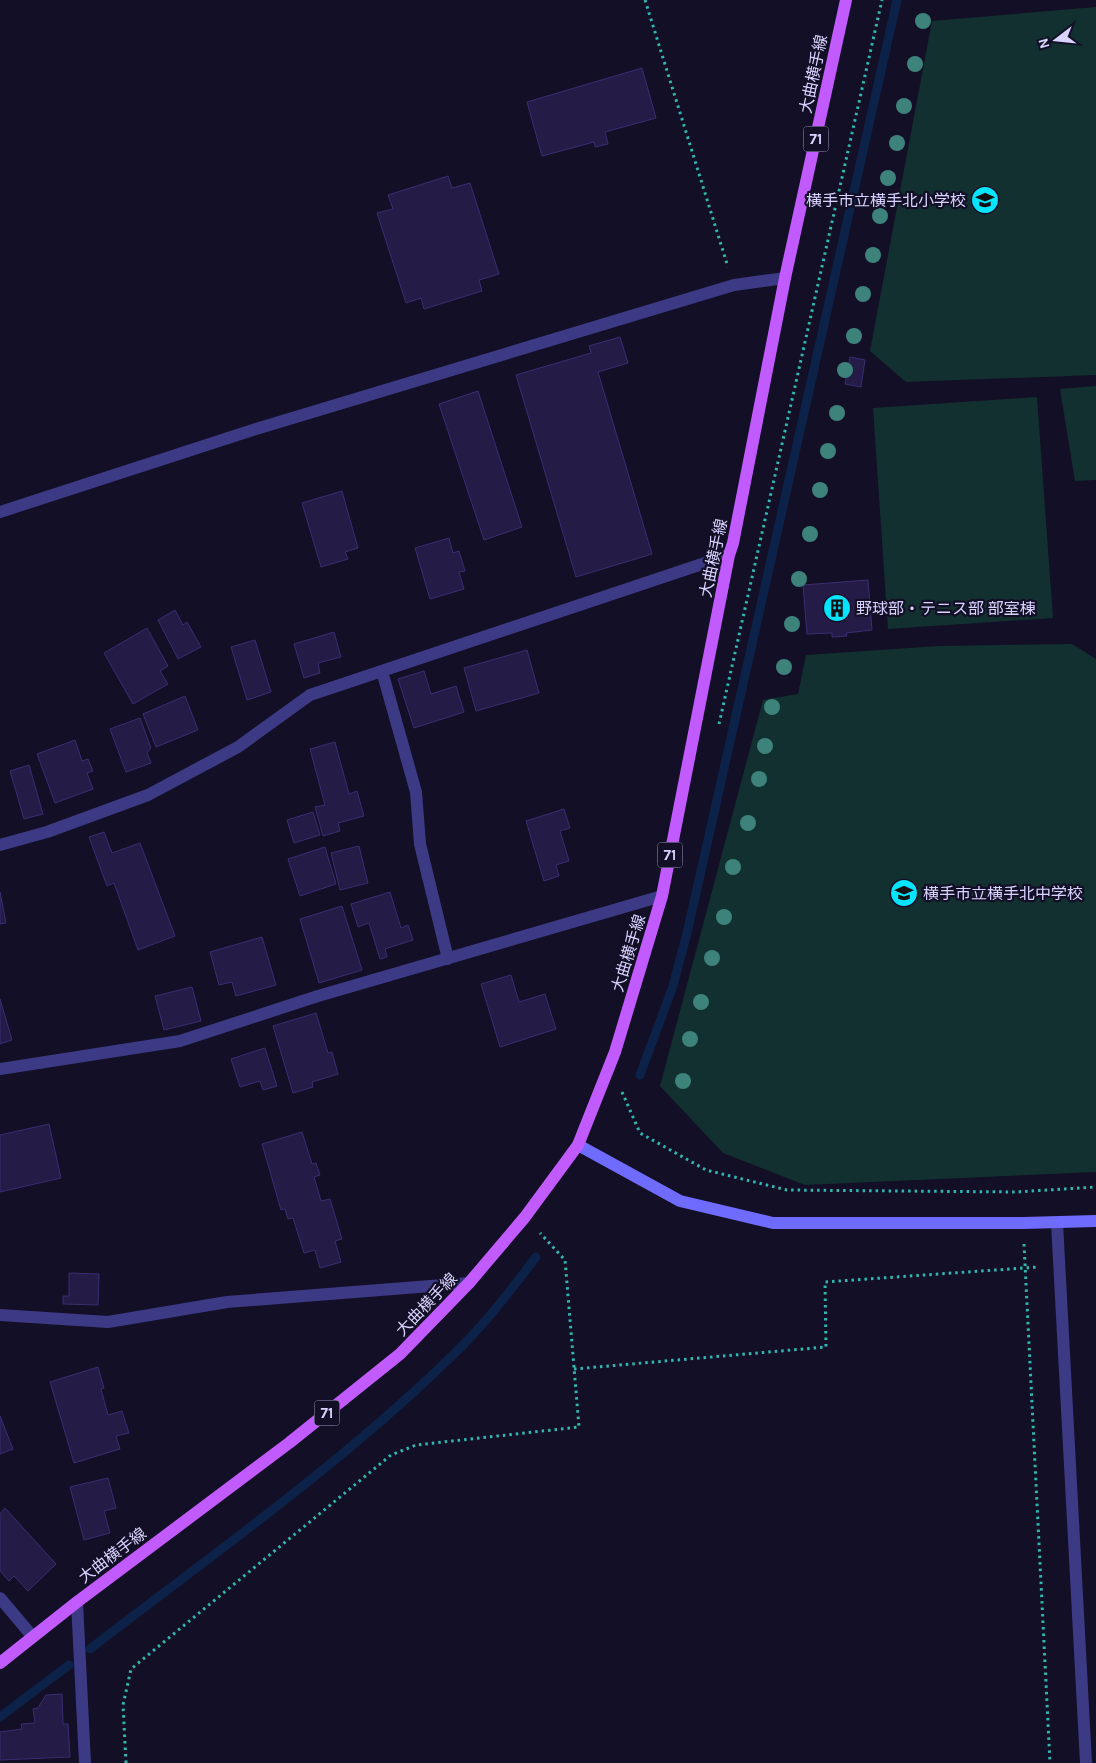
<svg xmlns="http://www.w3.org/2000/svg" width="1096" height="1763" font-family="Karla,'Noto Sans JP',sans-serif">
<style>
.green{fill:#12302f}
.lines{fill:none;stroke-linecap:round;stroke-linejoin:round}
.stream{stroke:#0c2248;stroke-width:9}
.building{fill:#241b47;stroke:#3b2d73}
.path{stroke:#2fb8b0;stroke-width:3;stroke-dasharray:2.5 4;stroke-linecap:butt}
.street{stroke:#3d3a85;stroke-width:12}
.secondary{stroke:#6f6bff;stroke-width:12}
.primary{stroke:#c25bff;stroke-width:12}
.tree{fill:#3d827b}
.labels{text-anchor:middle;stroke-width:4.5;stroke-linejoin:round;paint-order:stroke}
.shield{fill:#130f26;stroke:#9e99be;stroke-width:1}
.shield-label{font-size:15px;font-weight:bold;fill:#d9d4ff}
.street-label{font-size:16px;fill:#d9d4ff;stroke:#130f26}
.poi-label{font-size:16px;fill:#d9d4ff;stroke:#130f26;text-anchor:start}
</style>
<rect width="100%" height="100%" fill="#130f26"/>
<path class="green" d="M1096 7V375L906 382 870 351 932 21Z
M1096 386V480L1075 481 1060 389Z
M1037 397 1053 618 888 629 873 408Z
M1072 644 1096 659V1172L805 1185 723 1153 660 1086 763 700 798 694 806 655 939 646Z"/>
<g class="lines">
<path class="stream" d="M640 1075 673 986 687 933 897 0
M90 1649C217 1551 350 1458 463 1345 490 1318 513 1287 536 1257
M0 1717 69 1665"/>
</g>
<path class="building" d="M642 68 656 118 605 132 608 144 595 147 594 142 542 156 527 102Z
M448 176 452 188 470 183 499 274 479 280 482 291 424 309 421 298 406 303 377 213 393 209 388 195Z
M620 337 628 363 598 372 652 554 576 577 516 375 591 353 589 346Z
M850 357 865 360 861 387 845 384Z
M478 391 522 527 484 540 439 404Z
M342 491 358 548 345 552 348 559 321 567 302 503Z
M449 538 453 553 459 551 465 571 459 572 464 589 430 599 415 548Z
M868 580 872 630 846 633 847 636 832 637V633L807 634 803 585Z
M175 610 183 625 187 622 201 647 178 659 158 620Z
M147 628 168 666 160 671 168 684 133 704 104 653Z
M334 632 341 657 318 663 320 673 304 678 294 644Z
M255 640 271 692 247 700 231 647Z
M527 650 539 693 476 711 464 668Z
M424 671 431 694 456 686 464 712 414 728 398 679Z
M185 696 198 730 156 747 143 714Z
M140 718 151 748 147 753 151 763 126 772 110 729Z
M75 740 82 761 88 759 93 771 87 773 93 789 55 803 37 754Z
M335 742 349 794 357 791 364 816 338 823 340 831 323 836 315 807 325 805 310 749Z
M29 765 43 814 24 819 10 771Z
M564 809 570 828 560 831 569 861 556 865 559 876 544 881 526 821Z
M313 812 320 835 294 843 287 820Z
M104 832 112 853 140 843 175 936 138 950 114 883 107 886 89 837Z
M359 846 368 883 340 890 331 853Z
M325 847 336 884 300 896 288 859Z
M0 892 6 923 0 924Z
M390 892 401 928 408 925 413 940 385 949 387 957 380 959 369 923 358 927 351 904Z
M342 906 362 970 319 983 300 919Z
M262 937 276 985 236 996 232 982 219 985 210 952Z
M511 975 519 1002 545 994 556 1029 500 1047 481 984Z
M192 987 201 1021 164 1030 155 996Z
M0 999 12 1040 0 1044Z
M316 1013 328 1053 332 1052 338 1074 312 1082 313 1087 293 1093 273 1026Z
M265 1048 277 1086 263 1090 260 1081 240 1087 231 1059Z
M49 1124 61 1178 0 1192V1135Z
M302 1132 312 1164 316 1163 320 1175 314 1177 321 1201 330 1199 342 1239 335 1241 341 1262 320 1268 315 1250 304 1253 293 1218 288 1219 285 1209 281 1210 262 1144Z
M69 1273 99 1274 98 1305 63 1304V1296H69Z
M98 1367 104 1388 101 1389 108 1415 122 1411 129 1433 116 1436 120 1449 74 1463 50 1382Z
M0 1416 13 1449 0 1454Z
M108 1478 116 1508 104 1511 110 1533 84 1540 70 1487Z
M5 1508 56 1564 28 1591 14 1576 9 1581 0 1571V1514Z
M62 1694 63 1724H68L70 1757 0 1760V1732L22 1729 21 1724 35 1723 33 1709 38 1708 46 1695Z"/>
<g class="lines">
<path class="path" d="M645 0 728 267
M719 724 882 0
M622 1092 640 1133 706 1170 787 1190 1016 1192 1096 1187
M1024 1244 1050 1763
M574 1369 826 1347 825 1282 1038 1267
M126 1763 123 1705 131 1669 391 1455 416 1445 579 1427 565 1260 540 1233"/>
<path class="street" d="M0 512 256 429 734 285 785 278
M382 671 416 792 420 844 448 959
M0 845 47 832 148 795 238 747 310 695 729 555
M0 1069 180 1041 318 996 662 896
M1057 1223 1086 1763
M0 1315 108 1322 227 1302 469 1283
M0 1598 33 1637
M77 1602 85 1763"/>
<path class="secondary" d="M578 1145 680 1201 773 1223H1023L1096 1221"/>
<path class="primary" d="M0 1663 77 1602 289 1443 400 1354 469 1283 525 1217 578 1145 615 1052 662 896 729 555 733 543 785 278 846 0"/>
</g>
<g class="tree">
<circle cx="923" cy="21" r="8"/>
<circle cx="915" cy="64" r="8"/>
<circle cx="904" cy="106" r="8"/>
<circle cx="897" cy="143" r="8"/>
<circle cx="888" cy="178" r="8"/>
<circle cx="880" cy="216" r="8"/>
<circle cx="873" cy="255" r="8"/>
<circle cx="863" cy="294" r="8"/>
<circle cx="854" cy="336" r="8"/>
<circle cx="845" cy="370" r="8"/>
<circle cx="837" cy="413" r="8"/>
<circle cx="828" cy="451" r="8"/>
<circle cx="820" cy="490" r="8"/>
<circle cx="810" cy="534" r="8"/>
<circle cx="799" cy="579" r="8"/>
<circle cx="792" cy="624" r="8"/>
<circle cx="784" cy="667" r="8"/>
<circle cx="772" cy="707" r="8"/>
<circle cx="765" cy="746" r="8"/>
<circle cx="759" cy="779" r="8"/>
<circle cx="748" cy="823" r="8"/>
<circle cx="733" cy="867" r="8"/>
<circle cx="724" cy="917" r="8"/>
<circle cx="712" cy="958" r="8"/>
<circle cx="701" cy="1002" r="8"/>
<circle cx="690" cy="1039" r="8"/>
<circle cx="683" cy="1081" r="8"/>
</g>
<defs>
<g id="school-disc" transform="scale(1.4375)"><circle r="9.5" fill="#00e5ff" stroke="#130f26"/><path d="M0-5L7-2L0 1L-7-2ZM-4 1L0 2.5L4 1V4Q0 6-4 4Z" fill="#111"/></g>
<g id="building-disc" transform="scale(1.4375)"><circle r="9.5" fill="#00e5ff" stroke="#130f26"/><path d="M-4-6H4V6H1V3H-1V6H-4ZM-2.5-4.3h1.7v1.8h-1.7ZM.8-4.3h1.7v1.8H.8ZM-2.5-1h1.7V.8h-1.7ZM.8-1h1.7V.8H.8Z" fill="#111"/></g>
</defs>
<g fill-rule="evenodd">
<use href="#school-disc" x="985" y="200"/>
<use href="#building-disc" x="837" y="608"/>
<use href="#school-disc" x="904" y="893"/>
</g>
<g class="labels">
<g class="shield">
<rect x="803.5" y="126.5" width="25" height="25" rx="4"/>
<rect x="657.5" y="842.5" width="25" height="25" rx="4"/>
<rect x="314.5" y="1400.5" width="25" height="25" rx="4"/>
</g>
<g class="shield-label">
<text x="816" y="144">71</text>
<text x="670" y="860">71</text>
<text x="327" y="1418">71</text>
</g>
<g class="street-label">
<text transform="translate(813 74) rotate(-78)" y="6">大曲横手線</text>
<text transform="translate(713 558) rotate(-78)" y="6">大曲横手線</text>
<text transform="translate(628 953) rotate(-73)" y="6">大曲横手線</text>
<text transform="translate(426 1304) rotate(-46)" y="6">大曲横手線</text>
<text transform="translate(112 1555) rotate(-37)" y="6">大曲横手線</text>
</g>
<g class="poi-label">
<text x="966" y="206" text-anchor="end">横手市立横手北小学校</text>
<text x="856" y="614">野球部・テニス部 部室棟</text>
<text x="923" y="899">横手市立横手北中学校</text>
</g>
</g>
<g transform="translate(1056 40) rotate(254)" stroke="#130f26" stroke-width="4" paint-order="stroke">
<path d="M0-4L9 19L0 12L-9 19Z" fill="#d9d4ff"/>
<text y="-8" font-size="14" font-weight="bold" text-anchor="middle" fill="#d9d4ff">N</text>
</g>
</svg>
